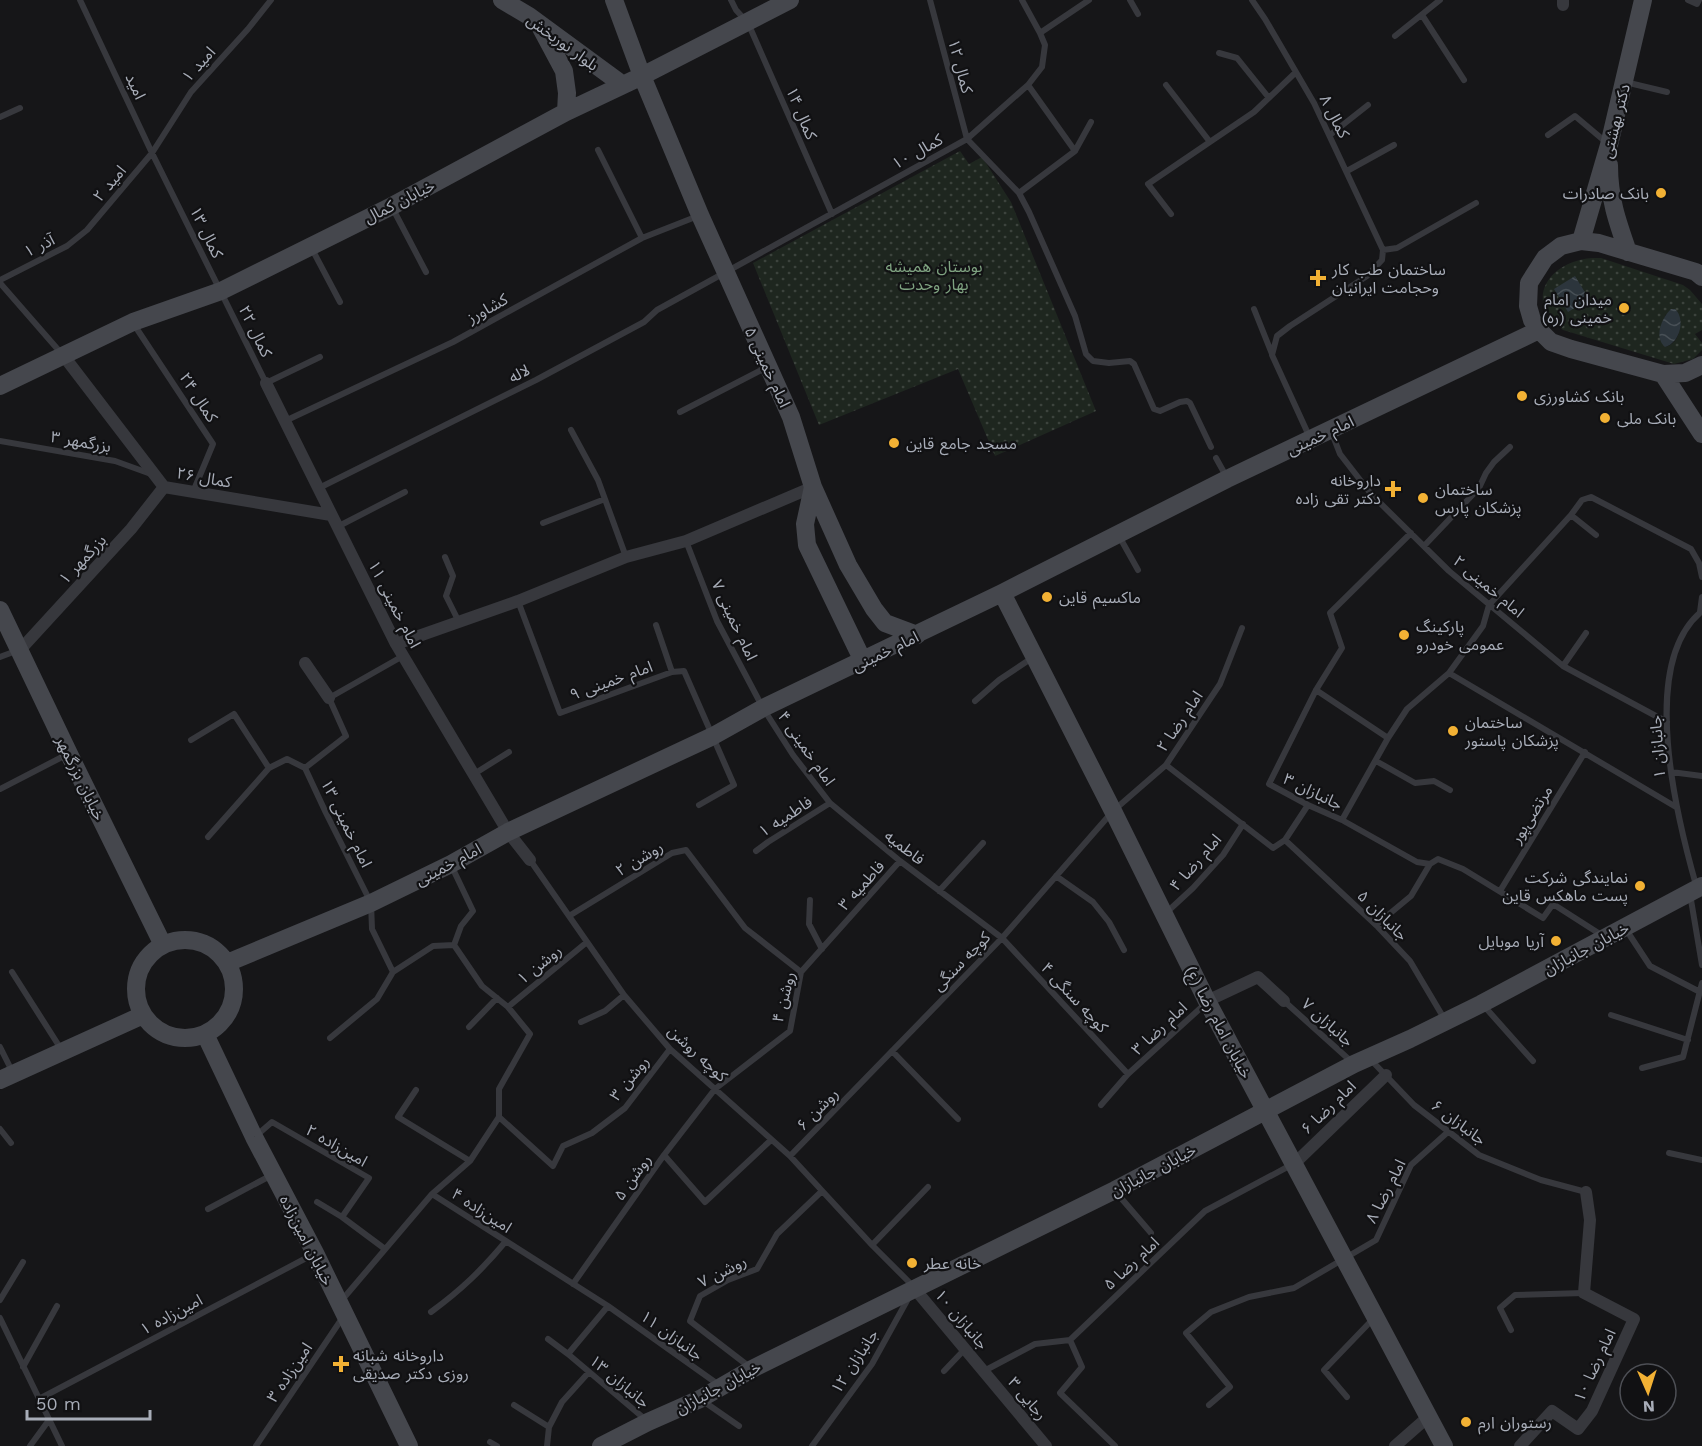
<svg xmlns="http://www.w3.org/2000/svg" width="1702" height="1446" font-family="'Work Sans','Noto Sans Arabic',sans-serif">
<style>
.park{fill:url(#park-dots);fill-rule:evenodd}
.water{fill:url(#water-waves)}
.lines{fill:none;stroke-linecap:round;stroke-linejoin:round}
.lane{stroke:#37383d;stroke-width:6}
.street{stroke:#37383d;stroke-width:12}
.secondary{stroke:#45474d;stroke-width:18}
.poi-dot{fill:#f2b134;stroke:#111113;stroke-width:2}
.labels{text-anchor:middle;stroke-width:4.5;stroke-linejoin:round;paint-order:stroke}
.street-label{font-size:16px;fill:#a8adb8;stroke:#111113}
.poi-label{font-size:16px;fill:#a8adb8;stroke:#111113;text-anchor:start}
.park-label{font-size:16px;fill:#7fa381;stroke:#111113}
</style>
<defs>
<pattern id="park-dots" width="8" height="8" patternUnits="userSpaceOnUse" patternTransform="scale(1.5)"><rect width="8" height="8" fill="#1e261f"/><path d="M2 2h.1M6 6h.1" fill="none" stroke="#3c433d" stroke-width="1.8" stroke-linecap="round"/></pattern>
<pattern id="water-waves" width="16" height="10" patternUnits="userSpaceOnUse" patternTransform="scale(1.5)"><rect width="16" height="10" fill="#2c353c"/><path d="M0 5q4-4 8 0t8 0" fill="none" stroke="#485056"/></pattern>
</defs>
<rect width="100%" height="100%" fill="#161618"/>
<path class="park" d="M960 151 969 164 982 157 1011 202 1096 411 995 456 958 369 819 425 753 263Z
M1592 258H1601L1683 285 1690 290 1702 304V330L1695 334 1702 343V350L1693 359 1674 364 1563 330C1522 301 1549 261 1592 258ZM1666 314 1680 318C1681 330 1678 344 1665 347L1661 326Z"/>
<path class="water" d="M1575 276 1589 299 1568 312 1554 289Z
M1671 309H1675C1686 319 1680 343 1665 347 1654 337 1661 319 1671 309Z"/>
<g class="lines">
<path class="lane" d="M80 0 152 153 266 383 320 357
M731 0 736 10 748 23 832 214
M930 0 967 139 1019 193 1029 212 1075 316 1086 354 1093 361 1109 363 1130 361 1134 364 1154 409 1160 411 1180 402 1187 401 1190 403 1211 447
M1130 0 1138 14
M1252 0 1265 19 1314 103 1383 250 1382 260 1367 276 1290 326 1277 336 1272 355 1310 438
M1688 0 1697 4 1699 0
M1422 15 1464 80
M1040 33 1089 0
M1395 36 1440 0
M1219 53 1237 58 1269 98
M1625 82 1667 92
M1028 85 1075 151
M1166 85 1210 142
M0 117 20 108
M1330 135 1368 105
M1548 135 1575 116 1607 143
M598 150 642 238
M1347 171 1394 145
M1019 193 1075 151 1091 122
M393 209 426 272
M1171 214 1148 184 1254 112 1295 73
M312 249 340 302
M1383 250 1397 248 1476 203
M0 280 67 246 87 230 152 153 191 92 248 29 271 0
M0 283 61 353
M1254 309 1272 354
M133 323 213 444 193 492
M680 412 767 367
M285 421 453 342 642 238 698 216
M571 430 598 480 626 557
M1331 431 1340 454 1371 494 1449 571 1563 666 1667 722
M0 441 115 461 151 474
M1216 458 1226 476
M319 488 536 380 644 322 657 310 967 139 1028 85 1042 67 1045 45 1040 33 1022 0
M1571 515 1596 535
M543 523 605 499
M337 527 405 492
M1411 533 1330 613 1342 648 1316 690 1269 784 1308 805 1342 820 1417 862 1430 864 1438 859 1463 869 1543 918 1553 904 1603 936
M1119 536 1138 570
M686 541 717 621 763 708 793 755 830 803 900 861 1002 938 1128 1074
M1424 546 1479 488 1486 473 1494 462 1510 447
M445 557 453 576 446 596 459 622
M518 601 560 713 672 672 684 671 734 785 699 805
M1700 612 1702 597
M656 625 672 672
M0 657 16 651
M1563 666 1586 633
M1449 673 1676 807
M1316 690 1388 738
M975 701 999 680 1032 658
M191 740 234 714 269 768
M1376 761 1415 783 1434 781 1450 790
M1166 765 1273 848 1285 840 1308 805
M1671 772 1702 776
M474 774 509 752
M0 789 66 755
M1342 820 1388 738 1407 709 1449 673 1483 626 1489 605 1571 515 1582 500 1591 497 1691 549 1699 563 1702 577
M208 837 269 768 287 759 305 768
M1285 840 1376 925 1410 961 1445 1020
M756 851 768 842 830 803
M530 860 624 995 670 1049 790 1156 872 1245 913 1286
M452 867 473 911 461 926 454 945
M1056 876 1093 902 1109 922 1124 950
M1696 885C1677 818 1638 663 1702 611
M939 891 983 843
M1500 891 1585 752
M1690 894 1702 965
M810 900 809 924 822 949
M1167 912 1193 888 1223 855 1243 824
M569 916 672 853 686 850 745 928 801 972
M1376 925 1411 896 1430 864
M1625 928 1650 966 1700 992
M12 972 61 1049
M393 972 372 929 371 903 326 813 305 768 346 736 329 698 403 656
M1284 1001 1353 1063
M1484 1006 1533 1061
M508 1007 587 942
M1611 1015 1688 1040
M581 1022 605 1011 624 995
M469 1027 497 998
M330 1038 377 999 393 972 433 946 454 945 482 986 508 1007 530 1034 499 1089V1117L470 1161 432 1194
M0 1047 13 1073
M892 1051 958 1119
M1371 1060 1414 1105 1479 1155 1541 1180 1586 1192
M1642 1068 1683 1057 1702 983
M416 1090 398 1117 470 1161
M1101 1105 1128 1074 1205 1004
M499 1117 553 1166 563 1146 592 1133 625 1108 670 1049
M0 1129 11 1143
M257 1135 272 1122 369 1178 342 1217
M1669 1153 1702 1160
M664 1155 705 1202 771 1140
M790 1156 1002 938 1113 811 1166 765 1220 684 1242 628
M1115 1191 1151 1233
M317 1202 342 1217 385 1249
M208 1209 270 1176
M872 1245 928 1187
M573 1284 664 1155 715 1089 790 1031 801 972 900 861
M0 1300 23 1262
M342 1300 432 1194 608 1306 719 1385
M608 1306 568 1354 646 1420
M431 1312C461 1290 482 1270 506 1241
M0 1318 62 1446
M1511 1330 1500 1308 1515 1295 1584 1293
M548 1339 568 1354
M1070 1340 1082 1367 1060 1393 1115 1446
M23 1367 57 1306
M751 1368 690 1321 700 1296 728 1280 757 1269 777 1234 822 1191
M944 1371 965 1349
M984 1371 1035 1344 1070 1340 1205 1211 1293 1164
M1347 1397 1324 1370 1374 1318
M39 1399 312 1255
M703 1401 739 1426
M514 1405 549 1427
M1209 1405 1230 1387 1186 1333 1211 1312 1249 1297 1294 1288 1376 1240 1411 1165 1449 1131
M490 1442 497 1446
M30 1446 49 1420
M256 1446 343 1317
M547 1446 549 1427 562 1402 589 1372
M812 1446 872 1364 909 1297"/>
<path class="street" d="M1563 5V0
M63 355 164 487 331 515
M266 383 396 644 508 832 530 860
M396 644 518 601 626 557 686 541 813 487
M20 650 131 529 164 487
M305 663 329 698
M1207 1001 1258 977 1284 1001
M1294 1164 1386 1075
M914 1288 1046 1446
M1395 1446 1428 1417
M1520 1446 1552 1411 1578 1429 1592 1411 1634 1319 1584 1293 1590 1220 1586 1192"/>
<path class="secondary" d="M502 0 529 16 623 85
M614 0 642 76 700 215 791 417 813 487 848 565 874 609 885 623 917 635
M541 28 564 71 567 93 566 112
M1609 165C1609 198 1617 221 1628 252
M1581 241 1609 145 1643 0
M1702 277 1696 272 1599 243 1581 241 1561 246 1545 258 1529 283 1528 306 1532 320 1539 330 1551 342 1571 349 1663 374 1685 373 1702 365
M1663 374 1702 434
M0 386 133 322 221 291 392 206 566 112 642 76 790 0
M813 487 805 524 807 545 863 661
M1002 593 1113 811 1207 1001 1444 1446
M0 610 69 754 163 945
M136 989a49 49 0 1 1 98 0a49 49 0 1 1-98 0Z
M227 963 371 903 451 864 508 832 713 736 763 708 1002 593 1227 479 1539 330
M205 1034 254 1137 315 1253 409 1446
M0 1080 143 1015
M601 1446 648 1422 700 1399 752 1369 1115 1190 1354 1064 1410 1039 1481 1004 1702 886"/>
</g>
<g class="poi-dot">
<circle cx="1661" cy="193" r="6"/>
<path d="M1315 269h6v6h6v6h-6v6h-6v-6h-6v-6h6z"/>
<circle cx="1624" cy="308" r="6"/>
<circle cx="1522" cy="396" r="6"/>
<circle cx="1605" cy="418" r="6"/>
<circle cx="894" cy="443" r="6"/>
<path d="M1390 480h6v6h6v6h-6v6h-6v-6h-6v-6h6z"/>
<circle cx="1423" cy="498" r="6"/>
<circle cx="1047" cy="597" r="6"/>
<circle cx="1404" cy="635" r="6"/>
<circle cx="1453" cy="731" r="6"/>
<circle cx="1640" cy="886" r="6"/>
<circle cx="1556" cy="941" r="6"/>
<circle cx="912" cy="1263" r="6"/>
<path d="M338 1355h6v6h6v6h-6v6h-6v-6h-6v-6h6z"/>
<circle cx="1466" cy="1422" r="6"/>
</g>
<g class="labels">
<g class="street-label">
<text transform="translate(563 42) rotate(36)" y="6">بلوار نوربخش</text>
<text transform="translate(198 64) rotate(-48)" y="6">امید ۱</text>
<text transform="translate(961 66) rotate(75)" y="6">کمال ۱۲</text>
<text transform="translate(136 86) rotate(65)" y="6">امید</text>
<text transform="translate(802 113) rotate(67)" y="6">کمال ۱۴</text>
<text transform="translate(1335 116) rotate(63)" y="6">کمال ۸</text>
<text transform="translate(1615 121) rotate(-76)" y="6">دکتر بهشتی</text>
<text transform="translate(917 151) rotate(-29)" y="6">کمال ۱۰</text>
<text transform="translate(109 183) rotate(-50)" y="6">امید ۲</text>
<text transform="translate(399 201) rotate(-27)" y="6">خیابان کمال</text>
<text transform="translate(207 232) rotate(64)" y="6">کمال ۱۳</text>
<text transform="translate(39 245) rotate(-26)" y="6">آذر ۱</text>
<text transform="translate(487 308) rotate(-29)" y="6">کشاورز</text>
<text transform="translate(256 331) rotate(64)" y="6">کمال ۲۲</text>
<text transform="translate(768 367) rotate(65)" y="6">امام خمینی ۵</text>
<text transform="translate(519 373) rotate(-27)" y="6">لاله</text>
<text transform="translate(199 397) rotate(57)" y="6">کمال ۲۴</text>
<text transform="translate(1320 435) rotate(-25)" y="6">امام خمینی</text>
<text transform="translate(81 441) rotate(10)" y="6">بزرگمهر ۳</text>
<text transform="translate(204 477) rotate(10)" y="6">کمال ۲۶</text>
<text transform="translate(82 559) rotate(-47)" y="6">بزرگمهر ۱</text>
<text transform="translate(1489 586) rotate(40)" y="6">امام خمینی ۲</text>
<text transform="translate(395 604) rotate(63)" y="6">امام خمینی ۱۱</text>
<text transform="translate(735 620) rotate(65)" y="6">امام خمینی ۷</text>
<text transform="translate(885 651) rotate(-26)" y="6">امام خمینی</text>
<text transform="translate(611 680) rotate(-20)" y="6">امام خمینی ۹</text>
<text transform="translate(1179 721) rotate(-56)" y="6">امام رضا ۲</text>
<text transform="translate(1657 747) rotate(-94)" y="6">جانبازان ۱</text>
<text transform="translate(807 748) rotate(55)" y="6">امام خمینی ۴</text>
<text transform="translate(81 778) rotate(64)" y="6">خیابان بزرگمهر</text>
<text transform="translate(1313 791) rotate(26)" y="6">جانبازان ۳</text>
<text transform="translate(1531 814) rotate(-58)" y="6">مرتضی‌پور</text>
<text transform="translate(785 816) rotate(-33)" y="6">فاطمیه ۱</text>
<text transform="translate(347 823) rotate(64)" y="6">امام خمینی ۱۳</text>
<text transform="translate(905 847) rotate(38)" y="6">فاطمیه</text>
<text transform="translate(639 858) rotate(-31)" y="6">روشن ۲</text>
<text transform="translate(1195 862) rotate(-49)" y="6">امام رضا ۴</text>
<text transform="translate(448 864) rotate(-28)" y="6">امام خمینی</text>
<text transform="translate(861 885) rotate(-48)" y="6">فاطمیه ۳</text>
<text transform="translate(1383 915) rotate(45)" y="6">جانبازان ۵</text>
<text transform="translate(1586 948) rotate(-28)" y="6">خیابان جانبازان</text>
<text transform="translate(961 961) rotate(-46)" y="6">کوچه سنگی</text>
<text transform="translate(539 964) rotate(-39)" y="6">روشن ۱</text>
<text transform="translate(783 997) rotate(-76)" y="6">روشن ۴</text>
<text transform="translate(1075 997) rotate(47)" y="6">کوچه سنگی ۴</text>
<text transform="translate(1219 1022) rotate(62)" y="6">خیابان امام رضا (ع)</text>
<text transform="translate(1328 1022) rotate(42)" y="6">جانبازان ۷</text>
<text transform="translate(1159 1028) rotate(-43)" y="6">امام رضا ۳</text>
<text transform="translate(698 1053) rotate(43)" y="6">کوچه روشن</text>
<text transform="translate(629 1078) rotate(-51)" y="6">روشن ۳</text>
<text transform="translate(1328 1107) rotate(-44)" y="6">امام رضا ۶</text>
<text transform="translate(817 1109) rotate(-46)" y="6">روشن ۶</text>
<text transform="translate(1459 1122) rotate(37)" y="6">جانبازان ۶</text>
<text transform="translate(337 1145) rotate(30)" y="6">امین‌زاده ۲</text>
<text transform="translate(1153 1170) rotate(-28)" y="6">خیابان جانبازان</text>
<text transform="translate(632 1177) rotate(-55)" y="6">روشن ۵</text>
<text transform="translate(1385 1191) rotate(-63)" y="6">امام رضا ۸</text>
<text transform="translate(482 1210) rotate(33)" y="6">امین‌زاده ۴</text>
<text transform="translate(307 1240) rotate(63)" y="6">خیابان امین‌زاده</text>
<text transform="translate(1131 1263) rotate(-43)" y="6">امام رضا ۵</text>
<text transform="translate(722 1271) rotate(-27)" y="6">روشن ۷</text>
<text transform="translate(171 1314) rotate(-28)" y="6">امین‌زاده ۱</text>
<text transform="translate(962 1319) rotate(50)" y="6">جانبازان ۱۰</text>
<text transform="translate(672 1335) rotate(36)" y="6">جانبازان ۱۱</text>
<text transform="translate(854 1361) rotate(-57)" y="6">جانبازان ۱۲</text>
<text transform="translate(1594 1365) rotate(-65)" y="6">امام رضا ۱۰</text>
<text transform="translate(289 1372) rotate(-56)" y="6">امین‌زاده ۳</text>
<text transform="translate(620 1381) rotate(40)" y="6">جانبازان ۱۳</text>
<text transform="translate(718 1387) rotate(-28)" y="6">خیابان جانبازان</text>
<text transform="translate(1028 1398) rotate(50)" y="6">رجایی ۳</text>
</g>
<g class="poi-label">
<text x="1649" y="199" text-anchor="end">بانک صادرات</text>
<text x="1332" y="275">ساختمان طب کار<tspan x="1332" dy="18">و‌حجامت ایرانیان</tspan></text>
<text x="1612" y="305" text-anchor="end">میدان امام<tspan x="1612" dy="18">خمینی (ره)</tspan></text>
<text x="1534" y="402">بانک کشاورزی</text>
<text x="1617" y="424">بانک ملی</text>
<text x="906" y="449">مسجد جامع قاین</text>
<text x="1381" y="486" text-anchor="end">داروخانه<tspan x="1381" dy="18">دکتر تقی زاده</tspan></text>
<text x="1435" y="495">ساختمان<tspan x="1435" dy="18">پزشکان پارس</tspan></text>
<text x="1059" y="603">ماکسیم قاین</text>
<text x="1416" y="632">پارکینگ<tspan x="1416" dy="18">عمومی خودرو</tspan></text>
<text x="1465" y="728">ساختمان<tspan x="1465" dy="18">پزشکان پاستور</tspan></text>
<text x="1628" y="883" text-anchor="end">نمایندگی شرکت<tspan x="1628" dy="18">پست ماهکس قاین</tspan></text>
<text x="1544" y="947" text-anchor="end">آریا موبایل</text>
<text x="924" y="1269">خانه عطر</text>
<text x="353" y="1361">داروخانه شبانه<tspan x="353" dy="18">روزی دکتر صدیقی</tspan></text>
<text x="1478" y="1428">رستوران ارم</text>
</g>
<g class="park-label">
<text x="934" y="272">بوستان همیشه<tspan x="934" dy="18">بهار وحدت</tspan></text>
</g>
</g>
<g transform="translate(1648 1392) rotate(177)"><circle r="28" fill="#111113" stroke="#4d4f55" stroke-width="1.5"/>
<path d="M0-4.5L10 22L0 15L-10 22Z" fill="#f2b134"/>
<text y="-9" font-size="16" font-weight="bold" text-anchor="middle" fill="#a8adb8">N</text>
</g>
<path d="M27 1410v9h123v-9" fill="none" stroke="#a8adb8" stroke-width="3"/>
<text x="36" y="1410" font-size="18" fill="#a8adb8" stroke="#111113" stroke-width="4.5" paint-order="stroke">50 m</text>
</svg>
